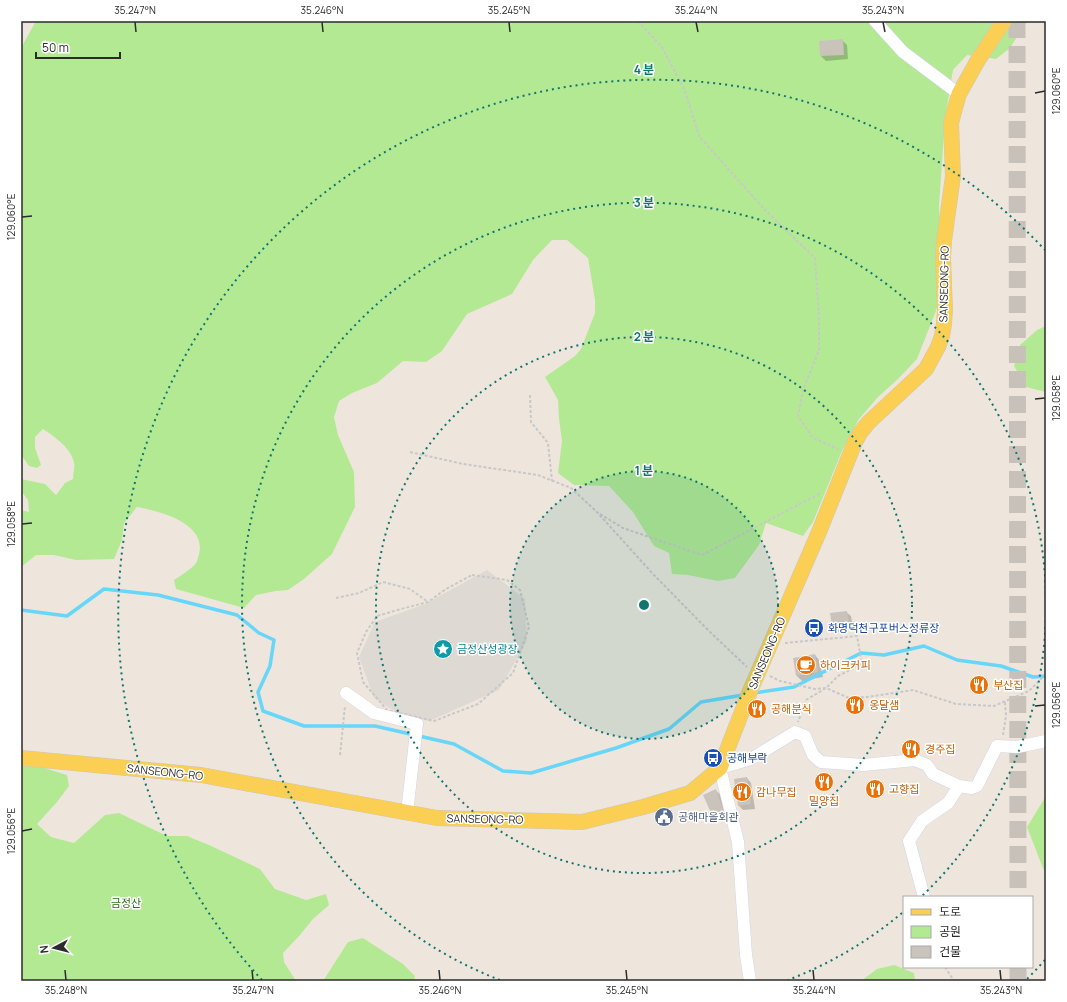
<svg xmlns="http://www.w3.org/2000/svg" width="1067" height="1002" font-family="Manrope,'Noto Sans KR',sans-serif">
<style>
.green{fill:#b4e994}
.plaza{fill:#ded9d3}
.shadow{fill:#0003}
.lines{fill:none;stroke-linecap:round;stroke-linejoin:round}
.stream{stroke:#67d6f8;stroke-width:3.5}
.building{fill:#c9c3bc}
.highway-tunnel{stroke:#c7c1b9;stroke-width:17;stroke-dasharray:17 8;stroke-linecap:butt}
.minor-casing{stroke:#d1d5e5;stroke-width:13}
.major-casing{stroke:#c8c8c8;stroke-width:16}
.path{stroke:#c8c8c8;stroke-width:2;stroke-dasharray:3 2;stroke-linecap:butt}
.minor{stroke:#fff;stroke-width:12}
.major{stroke:#fbcf54;stroke-width:15}
.ticks{fill:none;stroke:#2b2b2b;stroke-width:1.5}
.ring{fill:none;stroke:#0f766e;stroke-width:2;stroke-dasharray:2 4}
.labels{text-anchor:middle;stroke-width:3;stroke-linejoin:round;paint-order:stroke}
.street-label{font-size:11px;fill:#2b2b2b;stroke:#fff}
.transit-label{font-size:11px;fill:#164399;stroke:#fff;text-anchor:start}
.culture-label{font-size:11px;fill:#0d838f;stroke:#fff;text-anchor:start}
.food-label{font-size:11px;fill:#c56008;stroke:#fff;text-anchor:start}
.service-label{font-size:11px;fill:#4e5e75;stroke:#fff;text-anchor:start}
.park-label{font-size:11px;fill:#2a6e15;stroke:#fff}
.centre{fill:#0f766e;stroke:#fff;stroke-width:2}
.ring-label{font-size:12px;text-anchor:middle;font-weight:bold;fill:#0f766e;stroke:#fff;stroke-width:3;stroke-linejoin:round;paint-order:stroke}
.neatline{fill:none;stroke:#2b2b2b;stroke-width:1.5}
.ticks-label{font-size:10px;text-anchor:middle;fill:#2b2b2b}
</style>
<rect width="100%" height="100%" fill="#eee6dc"/>
<path class="green" d="M36 21H1002L978 57 967 55 953 70 945 118 939 206 941 262 939 303 917 359 898 379 878 397 859 419 842 451 813 522 803 536 766 523 759 545 735 578 718 581 688 575 672 574 669 553 654 546 633 512 609 486 574 485 558 473 562 441 559 419 558 400 545 377 575 356 581 349 595 313V300L588 258 567 240H552L533 260 512 294 467 314 442 351 426 362 403 361 377 383 352 393 339 401 334 417 338 435 354 472 355 507 332 554 304 579 288 590 276 591 256 595 244 608 176 589 174 580C179 577 194 567 196 563 198 561 198 556 199 554 207 523 159 511 137 507L124 523 122 540 114 559 76 560 54 555H36L21 567V510L29 512 28 500 21 491V479L45 484 56 495 65 483 73 479C73 474 75 468 74 463 72 449 54 436 43 429L35 437V448L41 465 37 468 29 466 22 456H21V423L23 419 22 409H21V48Z
M1008 21H1027L1010 48 996 59 984 57Z
M1046 326V392L1026 387 1014 366 1020 345 1037 330Z
M21 765 41 767 67 775 69 786 57 802 37 824 51 837 74 843 105 815 119 813 167 836H187L209 845 260 869 275 889 306 900 326 894 329 905 313 919 300 935 283 953 284 962 296 981H21Z
M1046 796V876L1027 827Z
M363 938 403 964 415 976 414 981H323L348 942Z
M894 965 914 973 915 981H861L877 969Z"/>
<path class="plaza" d="M487 570 525 599 527 641 499 690 429 721 398 713 374 698 359 657 375 622 425 604Z"/>
<path class="shadow" d="M842 40 847 45 848 59 826 61 821 56Z
M846 612 851 616 853 629 838 632 833 627 831 614Z
M815 655 819 660 823 677 802 681 797 676 794 659Z
M747 778 751 783 755 809 743 810 739 806Z
M716 791 721 795 727 815 717 819 713 814Z"/>
<g class="lines">
<path class="stream" d="M21 610 67 616 104 589 158 595 237 615 259 633 274 640 270 666 258 692 263 711 304 726H375L454 744 503 771 531 773 616 748 669 729 701 702 743 695
M754 693 794 687 861 653 884 655 924 646 957 660 1001 666 1033 677 1046 676"/>
</g>
<path class="building" d="M843 39 844 55 820 56 819 41Z
M847 611 849 625 832 627 830 613Z
M815 654 818 672 796 676 793 658Z
M747 777 751 804 738 806 734 779Z
M716 789 723 810 712 815 703 795Z"/>
<g class="lines">
<path class="highway-tunnel" d="M1017 21 1018 897
M1018 967V981"/>
<g class="minor-casing">
<path id="minor" d="M875 21 903 52 959 94
M346 693 374 713 417 724 407 813
M959 786 972 788 977 786 997 746 1017 747 1046 741
M750 981 746 955 738 842 720 768 751 759 795 732 805 736 813 755 821 762 863 765 915 760 927 765 933 774 959 786 948 803 922 821 909 841 924 897"/>
</g>
<g class="major-casing">
<path id="major" d="M21 758 201 775 437 818 582 822 643 807 690 793 720 768 750 691 819 532 855 442 860 433 869 422 926 369 938 347 942 336 944 324 945 310 943 259 944 241 953 176 951 123 955 108 959 94 978 60 1004 21"/>
</g>
<path class="path" d="M638 21 662 47 685 91 699 136 765 210 815 258 819 319V350L803 390 798 416 813 438 838 449
M530 395 531 422 548 443 552 481
M410 452 463 464 538 475 571 488 596 511 653 574 710 632 747 667
M600 514 623 528 702 555 821 493
M472 575 507 580 520 590 529 627 513 673 478 704 434 721 387 710 363 682 357 653 366 632 377 616 401 609 428 602 446 589Z
M336 598 359 593 383 582 410 589 428 602
M785 643 857 636 862 664 838 676 826 688 806 700 798 722
M770 676 780 681 789 683 815 689 826 688 849 698 867 697 913 690 956 704 994 706 1029 691 1046 674
M1003 735 1006 716 1005 702
M340 755 345 706
M945 967 954 981"/>
<use href="#minor" class="minor"/>
<use href="#major" class="major"/>
</g>
<path class="ticks" d="M135 22 136 32M322 22 323 32M509 22 510 32M696 22 698 32M883 22 885 32M1035 93 1045 91M22 217 32 216M1035 399 1045 398M22 524 32 523M1035 706 1045 705M22 831 32 829M65 970 66 980M252 970 253 980M439 970 440 980M626 970 627 980M813 970 814 980M1000 970 1001 980"/>
<circle cx="644" cy="605" r="134" fill="#0f766e" fill-opacity=".12"/>
<g class="ring">
<circle cx="644" cy="605" r="134"/>
<circle cx="644" cy="605" r="268"/>
<path d="M1046 609A402 402 0 0 1 921 897M902 913A402 402 0 0 1 788 980M500 980A402 402 0 1 1 1046 601"/>
<path d="M1045 960A535 535 0 0 1 1026 980M262 980A535 535 0 1 1 1045 250"/>
</g>
<defs>
<g id="bus-disc" transform="scale(1)"><circle r="9.5" fill="#1a4fb4" stroke="#fff"/><path d="M-5-6H5V4H4V6H2V4H-2V6H-4V4H-5ZM-3.5-4V0h7V-4ZM-3.5 1.2v1.5H-2V1.2ZM2 1.2v1.5H3.5V1.2Z" fill="#fff"/></g>
<g id="sight-disc" transform="scale(1)"><circle r="9.5" fill="#0f9aa8" stroke="#fff"/><path d="M0-6L1.8-2.2L6-1.7L2.9 1.2L3.7 5.4L0 3.3L-3.7 5.4L-2.9 1.2L-6-1.7L-1.8-2.2Z" fill="#fff"/></g>
<g id="cafe-disc" transform="scale(1)"><circle r="9.5" fill="#e8710a" stroke="#fff"/><path d="M-5.5-4.5H6V0H3Q3 3.5 0 3.5H-2.5Q-5.5 3.5-5.5 0ZM3-3.2v2h1.7v-2ZM-6 4.5H4V6H-6Z" fill="#fff"/></g>
<g id="restaurant-disc" transform="scale(1)"><circle r="9.5" fill="#e8710a" stroke="#fff"/><path d="M-5-6h1v4h1v-4h1v4h1v-4h1v5L-1.5 .5V6h-2V.5L-5-1ZM5-6V6H3V1.5H1.5Q1.5-4 5-6Z" fill="#fff"/></g>
<g id="civic-disc" transform="scale(1)"><circle r="9.5" fill="#5c6f8a" stroke="#fff"/><path d="M-.6-6.5H3V-4.5H.6V-3L4-1V1h2V6H-6V1h2V-1L-.6-3ZM-1.2 2.5V6h2.4V2.5Z" fill="#fff"/></g>
</defs>
<g fill-rule="evenodd">
<use href="#bus-disc" x="814" y="628"/>
<use href="#sight-disc" x="443" y="649"/>
<use href="#cafe-disc" x="806" y="665"/>
<use href="#restaurant-disc" x="979" y="685"/>
<use href="#restaurant-disc" x="855" y="705"/>
<use href="#restaurant-disc" x="757" y="709"/>
<use href="#restaurant-disc" x="911" y="749"/>
<use href="#bus-disc" x="713" y="758"/>
<use href="#restaurant-disc" x="824" y="782"/>
<use href="#restaurant-disc" x="875" y="789"/>
<use href="#restaurant-disc" x="742" y="792"/>
<use href="#civic-disc" x="664" y="817"/>
</g>
<g class="labels">
<g class="street-label">
<text transform="translate(944 284) rotate(-89)" y="4">SANSEONG-RO</text>
<text transform="translate(767 653) rotate(-67)" y="4">SANSEONG-RO</text>
<text transform="translate(165 772) rotate(6)" y="4">SANSEONG-RO</text>
<text transform="translate(485 819) rotate(1)" y="4">SANSEONG-RO</text>
</g>
<g class="transit-label">
<text x="828" y="632">화명덕천구포버스정류장</text>
<text x="727" y="762">공해부락</text>
</g>
<g class="culture-label">
<text x="457" y="653">금정산성광장</text>
</g>
<g class="food-label">
<text x="820" y="669">하이크커피</text>
<text x="993" y="689">부산집</text>
<text x="869" y="709">옹달샘</text>
<text x="771" y="713">공해분식</text>
<text x="925" y="753">경주집</text>
<text x="889" y="793">고향집</text>
<text x="756" y="796">감나무집</text>
<text x="824" y="805" text-anchor="middle">밀양집</text>
</g>
<g class="service-label">
<text x="678" y="821">공해마을회관</text>
</g>
<g class="park-label">
<text x="126" y="907">금정산</text>
</g>
</g>
<circle cx="644" cy="605" r="6" class="centre"/>
<g class="ring-label">
<text x="644" y="74">4 분</text>
<text x="644" y="207">3 분</text>
<text x="644" y="341">2 분</text>
<text x="644" y="475">1 분</text>
</g>
<rect width="1067" height="1002" fill="none" stroke="#ffffff" stroke-width="44"/>
<rect x="903" y="896" width="130" height="72" fill="#ffffff" stroke="#aaaaaa"/>
<rect x="911" y="909" width="20" height="6" fill="#fbcf54" stroke="#aaaaaa"/>
<text x="939" y="916" font-size="12" fill="#2b2b2b">도로</text>
<rect x="911" y="926" width="20" height="12" fill="#b4e994" stroke="#aaaaaa"/>
<text x="939" y="936" font-size="12" fill="#2b2b2b">공원</text>
<rect x="911" y="946" width="20" height="12" fill="#c9c3bc" stroke="#aaaaaa"/>
<text x="939" y="956" font-size="12" fill="#2b2b2b">건물</text>
<g transform="translate(54 948) rotate(263)" stroke="#ffffff" stroke-width="3" paint-order="stroke">
<path d="M0-3L7 15L0 10L-7 15Z" fill="#2b2b2b"/>
<text y="-6" font-size="11" font-weight="bold" text-anchor="middle" fill="#2b2b2b">N</text>
</g>
<path d="M36 52v6h84v-6" fill="none" stroke="#2b2b2b" stroke-width="2"/>
<text x="42" y="52" font-size="12" fill="#2b2b2b" stroke="#ffffff" stroke-width="3" paint-order="stroke">50 m</text>
<rect x="22" y="22" width="1023" height="958" class="neatline"/>
<g class="ticks-label">
<text x="135" y="14">35.247°N</text>
<text x="322" y="14">35.246°N</text>
<text x="509" y="14">35.245°N</text>
<text x="696" y="14">35.244°N</text>
<text x="883" y="14">35.243°N</text>
<text transform="translate(1056 91) rotate(-90)" y="4">129.060°E</text>
<text transform="translate(11 217) rotate(-90)" y="4">129.060°E</text>
<text transform="translate(1056 398) rotate(-90)" y="4">129.058°E</text>
<text transform="translate(11 524) rotate(-90)" y="4">129.058°E</text>
<text transform="translate(1056 705) rotate(-90)" y="4">129.056°E</text>
<text transform="translate(11 831) rotate(-90)" y="4">129.056°E</text>
<text x="66" y="994">35.248°N</text>
<text x="253" y="994">35.247°N</text>
<text x="440" y="994">35.246°N</text>
<text x="627" y="994">35.245°N</text>
<text x="814" y="994">35.244°N</text>
<text x="1001" y="994">35.243°N</text>
</g>
</svg>
